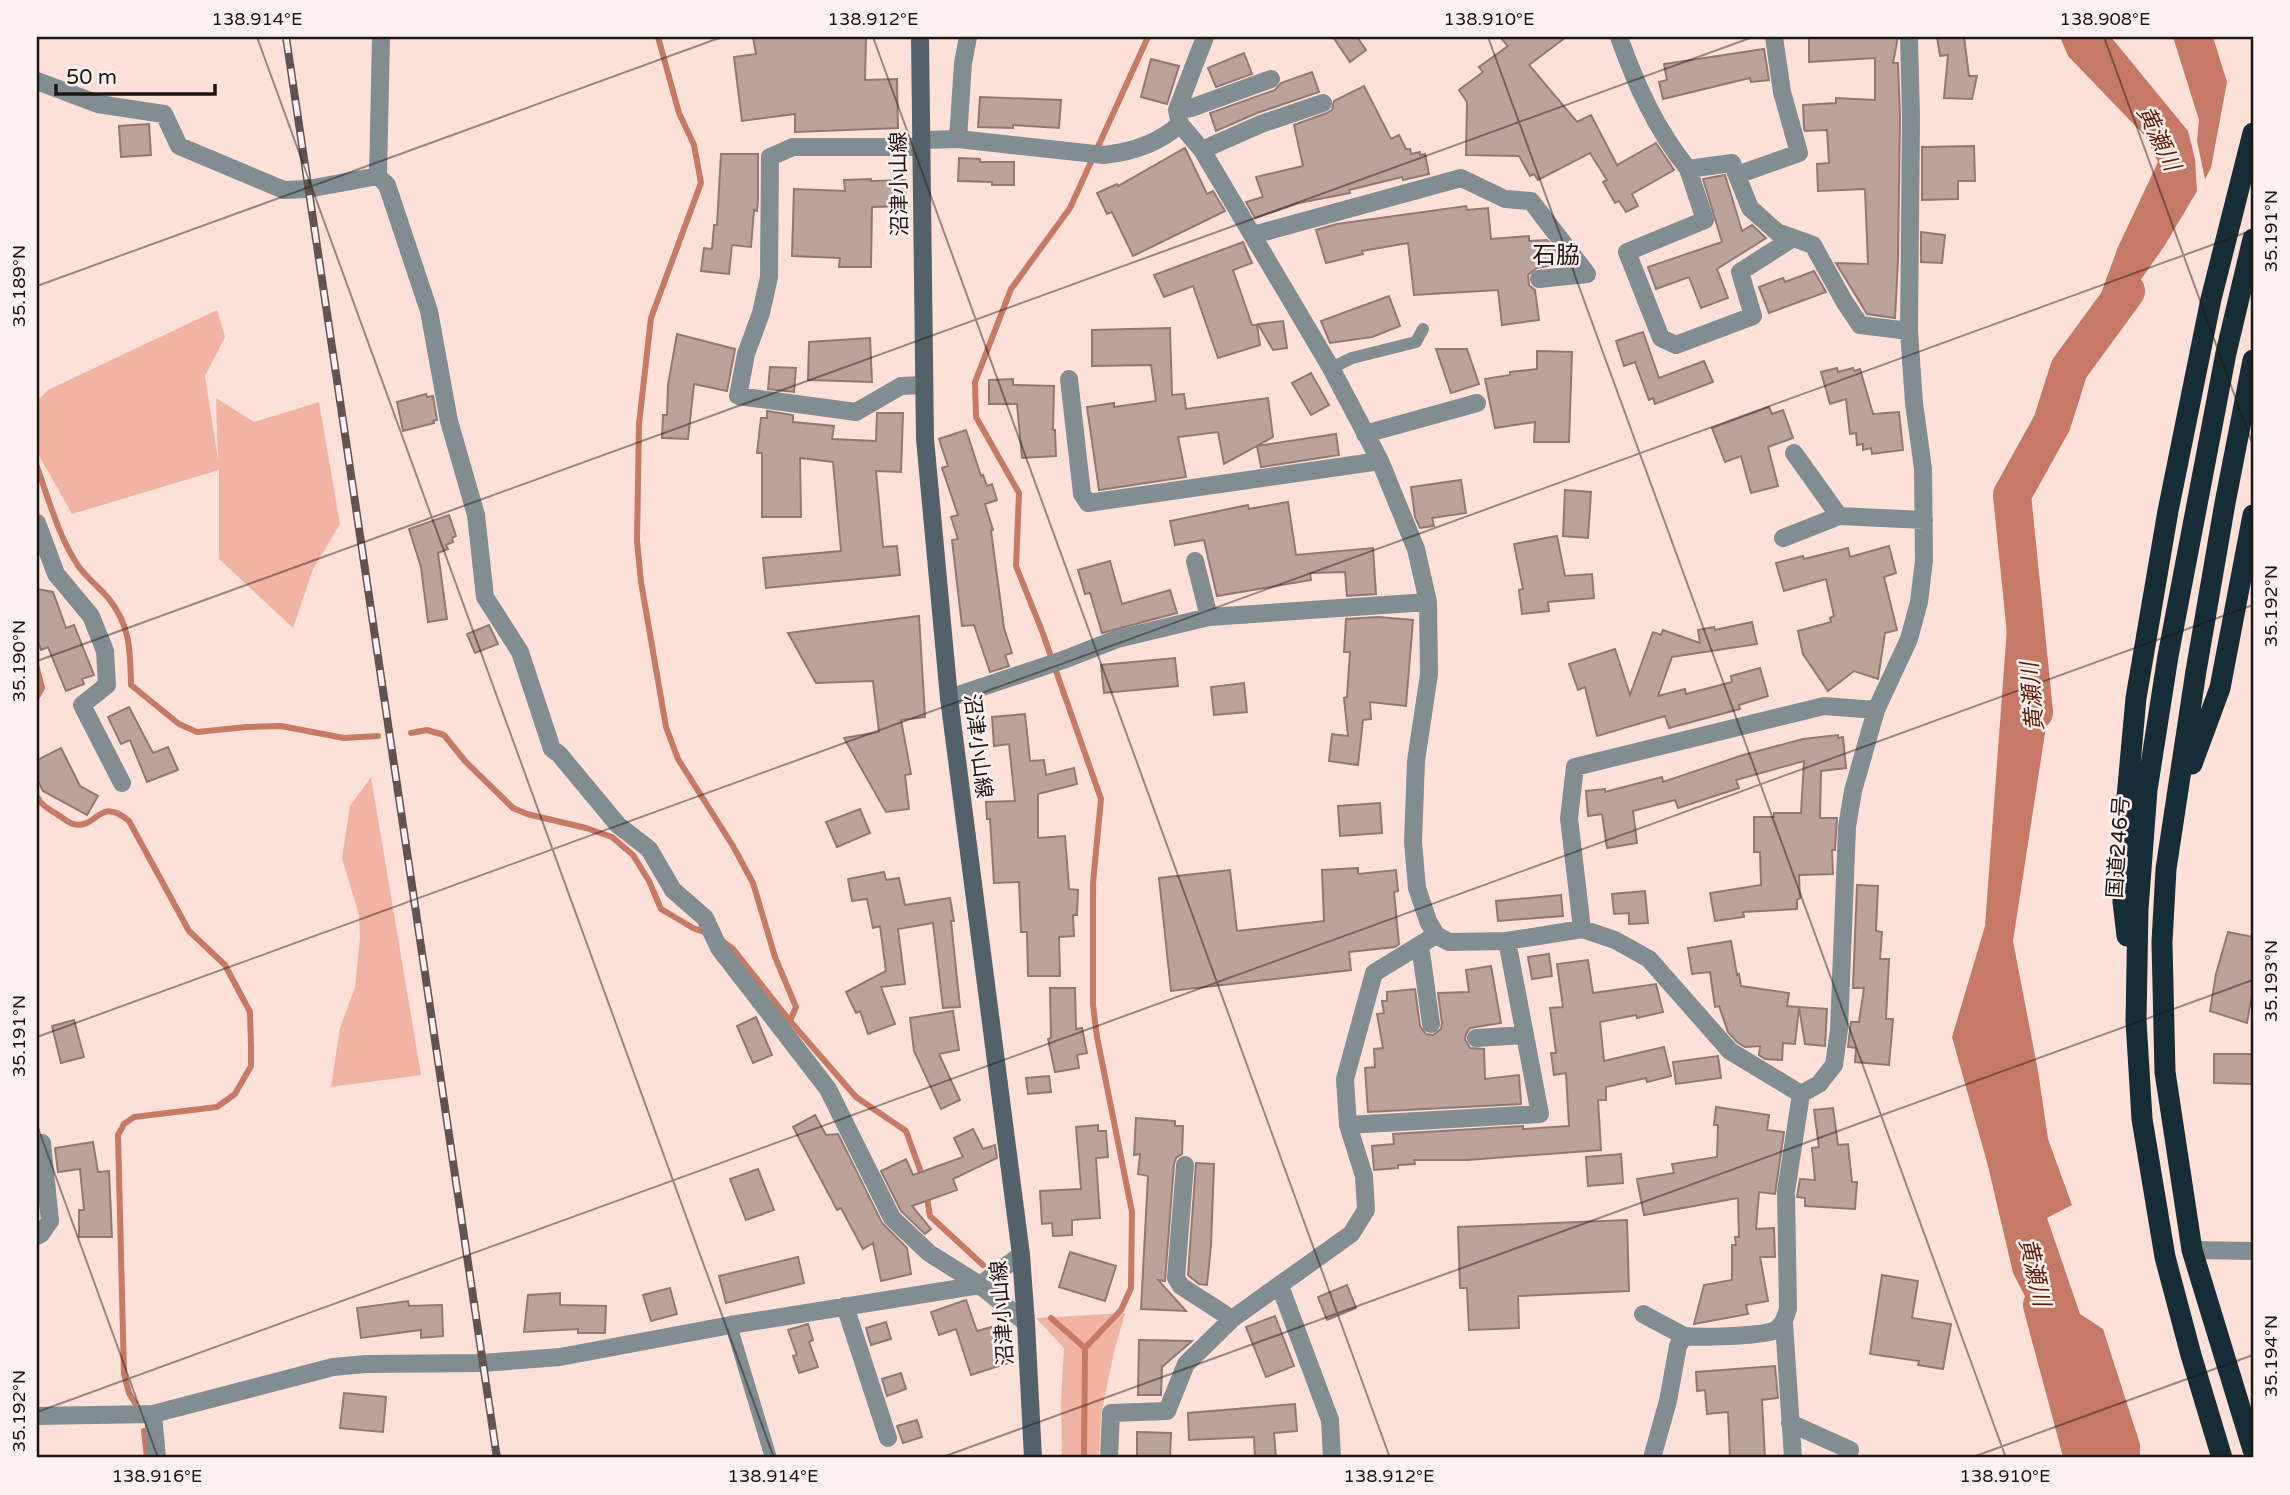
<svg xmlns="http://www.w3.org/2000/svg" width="2290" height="1495" font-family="'Varela Round','Noto Sans JP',sans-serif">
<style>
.green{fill:#f1b4a2}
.water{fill:#c67a65}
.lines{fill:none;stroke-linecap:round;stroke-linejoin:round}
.stream{stroke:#c67a65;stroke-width:6}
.river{stroke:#c67a65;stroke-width:38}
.building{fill:#bda29a;stroke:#917871;stroke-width:2}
.lane{stroke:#828d92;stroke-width:12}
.street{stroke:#828d92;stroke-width:18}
.secondary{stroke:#53626a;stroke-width:18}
.highway{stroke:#162c36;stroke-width:21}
.rail-casing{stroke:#62534e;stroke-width:8}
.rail{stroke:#fdf2ef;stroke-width:5;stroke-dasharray:16;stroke-linecap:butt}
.ticks{fill:none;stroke:#1e1512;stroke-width:2;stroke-opacity:0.45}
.labels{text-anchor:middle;stroke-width:5;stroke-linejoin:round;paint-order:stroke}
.street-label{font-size:21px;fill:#1e1512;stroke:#fdf2ef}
.water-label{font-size:23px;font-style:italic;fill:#621d08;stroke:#fdf2ef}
.quarter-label{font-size:24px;fill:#1e1512;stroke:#fdf2ef}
.neatline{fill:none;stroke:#1e1512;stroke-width:2.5}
.ticks-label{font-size:18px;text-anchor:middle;fill:#1e1512}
</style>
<rect width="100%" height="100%" fill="#fde0d8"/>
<path class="green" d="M217 310 225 337 205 376 218 460 216 398 254 422 319 402 340 524 313 569 293 628 219 559V470L72 514 37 452V401L48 390Z
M371 777 421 1075 331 1087 340 1028 355 987 360 939 359 915 342 858 350 806Z
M1125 1313 1114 1352 1101 1415 1099 1458H1062L1061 1401 1064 1348 1036 1318Z"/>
<path class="water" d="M2060 37H2111L2188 131 2195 159 2197 191 2165 245 2101 337 2089 326 2118 247 2158 162 2146 137 2068 56Z
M2173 37H2213L2227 82 2211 168 2205 179 2197 141 2199 120Z
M2008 614 2049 707 2013 941 2038 1071 2048 1139 2072 1205 2047 1218 2080 1314 2103 1329 2140 1444V1458H2082V1408L2013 1273 1988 1166 1952 1037 1985 926Z"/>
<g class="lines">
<path class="stream" d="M658 37 679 113 694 145 701 183 651 318 639 424 637 541 641 582 666 727 678 759 733 846 753 883 775 957 796 1007 790 1021 856 1097 906 1131 923 1178
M37 467C49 500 59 538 79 567 87 578 100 588 109 599 131 627 130 651 131 685L179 724 197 732 247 727 281 726 344 738 378 736
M37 668 42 688 37 697
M411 733 427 730 444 735 465 761 513 808 527 814 586 828 612 837 633 855 649 881 661 909 693 928 709 934
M37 797C42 806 49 809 58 815 62 817 68 823 73 824 98 830 98 795 129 821L189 931 225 965 250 1012 251 1047V1066L235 1094 217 1107 134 1117 124 1124 118 1135 124 1374 129 1393 135 1403
M721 940 733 949 790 1021
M926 1192 930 1216 983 1265
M1051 1318 1085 1348
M144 1431 147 1458
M1084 1458 1085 1348 1121 1310 1131 1288 1132 1212 1097 1037 1093 1005V883L1101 799 1042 631 1016 566 1019 493 976 417 975 382 1011 289 1070 208 1148 37"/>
<path class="river" d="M2034 712 2012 495 2052 423 2069 369 2126 291
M2042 1305 2083 1458"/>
</g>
<path class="building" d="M753 37H866L865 80 897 79 898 128 795 132V114L742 121 734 57 756 54Z
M1333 37H1357L1366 50 1350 62Z
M1500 37H1566L1529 65 1577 122 1591 115 1617 165 1656 143 1674 170 1632 194 1638 206 1626 212 1619 201 1615 203 1603 182 1607 180 1590 153 1538 180 1534 174 1530 176 1519 156 1466 155 1467 102 1459 90 1483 72 1479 67 1508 46Z
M1809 37H1898L1893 63H1898L1900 117 1898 260 1895 318 1867 314 1836 263 1868 264 1865 189 1818 191 1817 164 1829 163 1827 130 1805 131 1804 129 1803 105 1836 103V98L1875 100V58L1809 62Z
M1937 37H1964L1969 76H1977L1972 99 1944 98 1948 55 1940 56Z
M1764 49 1769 80 1751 82 1750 78 1663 99 1659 82 1667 80 1664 64Z
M1244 53 1252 74 1216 87 1208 68Z
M1151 59 1179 66 1167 104 1141 97Z
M1312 72 1319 92 1257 113 1216 131 1210 113 1275 90 1281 83Z
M1364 86 1391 139 1399 135 1406 149H1410L1411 154 1420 152V155L1425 154 1429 174 1403 180 1402 177 1349 190 1350 193 1299 203 1255 218 1246 202 1263 197 1256 177 1303 166 1294 125 1327 113 1332 110 1334 101Z
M980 97 1061 100 1059 128 1013 125V128L978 127Z
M149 124 151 155 121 157 119 126Z
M1974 146 1975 181H1958V199L1922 200V147Z
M1185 148 1207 194 1213 191 1225 211 1133 256 1112 212 1107 214 1097 193 1117 184 1118 186Z
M721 154H758V199L757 211 754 210 751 247 732 245 729 274 701 271 704 248 712 249 714 225H717Z
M959 158 980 159V162H1014V185H992V182L958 181Z
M1725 175 1742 231 1752 225 1766 238 1717 269 1728 298 1701 308 1689 277 1656 289 1648 267 1722 242 1703 179Z
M871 179V181L905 180 906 206 872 207 871 267H839L840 258 792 256 794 189 845 191 844 180Z
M1466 206 1467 210 1488 208 1491 239 1529 236V241L1547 240 1558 254V264L1537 268 1528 275 1529 285 1535 290 1539 320 1502 325 1498 290 1414 295 1408 243 1362 251 1363 254 1326 263 1316 230 1337 224Z
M1921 232 1945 235 1942 263 1921 262Z
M1243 242 1252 263 1233 270 1252 325H1257L1260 345 1218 358 1193 286 1164 297 1154 275Z
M1814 271 1826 292 1769 313 1759 287 1783 278 1785 282Z
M1389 296 1400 326 1372 337 1330 343 1321 321Z
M1283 321 1287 348 1273 350 1258 324Z
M1170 328 1172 395 1184 394 1186 409 1268 398 1273 437 1224 464 1218 432 1178 437 1186 477 1099 490 1087 407 1114 403V407L1156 401 1151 365 1092 366V330Z
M1643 332 1659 378 1704 361 1713 382 1655 404 1653 398 1649 400 1635 362 1624 366 1616 341Z
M677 334 735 349 727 391 694 384 688 439 662 438 663 415H667L668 385Z
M870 338 872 382 808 380 809 342Z
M1436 349H1467L1479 384 1451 393Z
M1537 351 1572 352 1569 442H1534L1535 422 1495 428 1485 379 1510 375V372L1537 369Z
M770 367 796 368 794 392 768 389Z
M1837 368 1838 372 1853 368 1854 371 1860 369 1873 414 1899 412 1903 450 1872 454 1871 448 1863 450V444L1857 445 1856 433 1850 434 1846 399 1830 404 1821 372Z
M1311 373 1329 405 1311 415 1292 383Z
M1013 379V385L1054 386 1053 430H1055L1056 456 1022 458 1017 404H989V380Z
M426 394 427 397 433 396 437 420 433 421 434 423 403 431 397 402Z
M1769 407 1772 414 1783 410 1793 438 1768 447 1778 486 1751 493 1741 456 1725 462 1712 428Z
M767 411 793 415V422L834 426 832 439 876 441 877 413H903L901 472 876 471 883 547 897 546 900 575 766 588 763 558 841 551 833 462 800 458 801 517H762V453H757L761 418H767Z
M966 430 981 476 983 475 987 486 992 484 997 500 985 504 993 530 991 531 1004 628 1012 653 1005 655 1009 666 990 672 974 625 962 626 952 540 958 539 951 517 958 515 942 468 948 466 939 439Z
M1336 434 1339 455 1261 467 1257 446Z
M1461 480 1466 513 1432 518 1434 526 1420 528 1415 517 1411 487Z
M1565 490 1591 492 1588 538 1563 536Z
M1288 502 1296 555 1373 548 1376 594 1347 596 1345 572 1310 573 1311 580 1217 596 1204 540 1175 545 1170 521 1248 505 1249 509Z
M449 515 456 536 452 538 453 542 446 545 448 549 438 553 447 619 428 622 421 567 409 529Z
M1557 536 1565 576 1592 574 1594 598 1548 602 1549 611 1522 614 1519 590 1523 589 1514 544Z
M1889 546 1896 573 1884 577 1897 630 1885 633 1878 679 1854 671 1828 691 1803 654 1798 631 1831 622 1830 618 1834 616 1826 579 1784 591 1776 563 1803 556 1804 559 1848 548 1850 557Z
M1110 561 1122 604 1170 590 1177 613 1102 633 1090 593 1085 594 1078 570Z
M37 589 53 592 66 628 74 625 94 675 82 679 84 684 66 691 48 647 41 650 37 639Z
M919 616 925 717 901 720 911 774 905 775 909 809 886 812 844 738 879 732 873 681 816 683 788 633Z
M1378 617 1413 620 1406 706 1370 702 1371 719 1363 720 1358 765 1329 761 1332 734 1348 736 1344 698 1347 697 1350 652H1344L1346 619Z
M1752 622 1757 644 1672 657 1658 696 1685 689 1686 694 1732 682 1731 676 1760 668 1768 696 1739 705 1740 709 1669 728 1665 716 1597 736 1585 687 1578 690 1569 664 1615 649 1630 695 1653 632 1661 635 1663 630 1700 643 1698 630 1714 627 1715 630Z
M489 625 498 644 475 653 467 634Z
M1175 658 1178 686 1104 693 1101 665Z
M1244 683 1247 712 1214 715 1211 687Z
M129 707 153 753 168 747 178 770 147 782 130 740 121 744 108 717Z
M1025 714 1030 761 1044 760 1046 775 1074 768 1077 784 1038 794V838L1065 836 1069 889 1078 890 1077 915H1073L1074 936 1059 937 1060 976H1028L1027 932H1021L1019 882 994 883 990 819H987L986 802 1015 801 1009 744 994 746 992 717Z
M1838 735V738L1843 737 1846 768 1821 771 1820 818H1837L1835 850H1832L1833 874 1799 875 1800 898 1797 900V909L1743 912 1744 917 1715 921 1710 893 1761 885 1760 852H1754V817H1774V813H1801L1804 761 1736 780 1739 788 1678 808 1675 800 1633 811 1637 843 1607 848 1602 814 1588 816 1586 791 1605 789V792L1662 777 1663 782 1743 755 1803 739Z
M61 748 80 786 98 796 87 815 43 791 37 779V760Z
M1380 803 1382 833 1340 836 1338 806Z
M860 809 870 833 837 847 826 822Z
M1358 868V874L1396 870 1398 891 1394 892 1399 944 1395 947 1349 952 1351 970 1171 991 1159 878 1230 870 1237 931 1324 921 1322 870Z
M884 872 886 880 899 878 905 905 950 898 954 921H951L960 1007 943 1008 933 923 898 929 905 984 881 987 895 1024 868 1034 860 1011 856 1013 846 992 886 971 880 926 873 928 867 899 852 901 848 879Z
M1857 885 1878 886 1876 931 1882 932 1880 959H1889L1886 1019H1893L1889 1065 1855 1062 1856 1048 1848 1047 1851 1022H1859L1864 988H1853Z
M1645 891 1648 923 1629 924V913L1614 914 1612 894Z
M1561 895 1563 916 1498 921 1496 901Z
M2228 932 2253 937V988L2247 1023 2210 1011 2216 974Z
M1731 941 1737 975 1739 974 1741 986 1789 993 1787 1006 1799 1007 1795 1044 1783 1043 1782 1060 1765 1059 1759 1055 1760 1046 1745 1047 1737 1042 1728 1032 1719 1006 1715 1007 1710 972 1692 974 1688 948Z
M1549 954 1552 976 1532 979 1528 957Z
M1588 960 1593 993 1656 984 1663 1012 1637 1018 1636 1015 1600 1022 1604 1061 1664 1047 1671 1076 1647 1082 1646 1078 1606 1087V1100H1598L1601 1150 1467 1160H1414L1415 1164 1398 1165V1168L1374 1170 1372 1146 1394 1144 1393 1134 1523 1126V1129L1569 1126 1566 1073 1554 1075 1551 1053H1556L1550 1008 1563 1007 1557 964Z
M1491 966 1501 1023 1470 1028 1466 1034 1465 1039 1470 1048 1484 1049 1485 1079 1519 1075 1521 1104 1368 1112 1365 1068 1375 1067 1374 1049 1383 1048 1377 1014 1384 1013 1382 1001H1387V992L1415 989 1420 1026 1426 1034 1433 1035 1441 1029 1442 1023 1438 993 1469 992 1466 970Z
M1050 988H1075L1076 1029 1082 1028 1087 1053 1077 1055 1079 1068 1055 1072 1048 1039 1051 1038Z
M1799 1007 1827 1009 1825 1046 1805 1044Z
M953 1011 959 1050 939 1054 960 1100 941 1109 914 1051 910 1018Z
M756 1017 772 1055 753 1063 737 1026Z
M74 1020 84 1057 61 1063 52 1026Z
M2214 1054H2253V1084L2214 1083Z
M1718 1056 1721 1078 1676 1084 1673 1062Z
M1049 1076 1051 1092 1028 1094 1026 1078Z
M1716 1107 1769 1115 1767 1130 1784 1132 1775 1194 1759 1192 1756 1229 1774 1228 1775 1257H1760L1768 1301 1746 1305 1748 1314 1694 1324 1704 1285 1732 1280V1245H1736L1735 1237H1739L1738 1198 1644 1215 1637 1179 1674 1173 1672 1164 1717 1157 1718 1125H1714Z
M1833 1108 1838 1145 1848 1144 1852 1182H1857L1855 1209 1805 1206V1198L1797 1197 1800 1179 1815 1180 1812 1148 1819 1147 1814 1110Z
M815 1115 826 1135 838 1134 882 1223 907 1248 911 1274 881 1281 873 1243 863 1249 841 1208 837 1210 793 1127Z
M1136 1118 1175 1121V1126H1183L1182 1154 1176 1158 1174 1164 1165 1281 1158 1280 1186 1311 1141 1309 1148 1176 1138 1174 1140 1154 1134 1155Z
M1098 1125V1131H1106L1108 1157 1096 1158 1100 1218 1072 1220V1235L1053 1236 1052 1223 1042 1224 1040 1191 1081 1189 1076 1127Z
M973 1129 983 1149 995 1145 997 1158 953 1179 957 1190 912 1206 931 1229 925 1234 901 1211 881 1171 906 1159 913 1175 963 1157 954 1138Z
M93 1142 98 1172 109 1171 112 1237H79V1210H84L80 1169 58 1172 55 1148Z
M1621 1154 1623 1183 1588 1186 1586 1157Z
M1196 1163 1214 1164 1211 1245 1207 1285 1199 1284 1188 1275Z
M758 1169 774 1210 746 1220 730 1179Z
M1627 1220 1629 1291 1518 1296 1519 1328 1469 1330 1467 1288H1460L1458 1227Z
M1070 1252 1116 1266 1105 1301 1059 1287Z
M798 1257 804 1283 726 1303 719 1276Z
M1882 1275 1918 1281 1912 1318 1951 1324 1943 1369 1918 1365 1919 1361 1870 1354Z
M1347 1285 1356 1308 1327 1320 1318 1297Z
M670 1288 677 1314 651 1321 643 1295Z
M560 1293V1305L606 1306 605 1333H578V1329L524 1332 528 1295Z
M966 1300 977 1331 995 1326 1008 1363 971 1375 956 1329 939 1335 931 1312Z
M408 1301 409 1306 442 1305 443 1336 421 1338V1330L361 1338 357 1308Z
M1275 1316 1294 1366 1266 1377 1246 1327Z
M886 1322 891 1339 871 1345 866 1328Z
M808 1324 813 1340 809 1342 818 1367 799 1373 793 1356 797 1355 788 1330Z
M1139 1340 1192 1341 1162 1367 1161 1395H1138Z
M1775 1366 1778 1398 1762 1400 1765 1458H1730L1728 1412 1707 1414 1705 1390 1697 1391 1696 1372Z
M901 1373 906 1389 887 1396 882 1379Z
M344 1393 386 1397 383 1432 340 1428Z
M1295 1404 1297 1431 1274 1433 1276 1458H1255L1254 1437 1189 1440 1188 1413Z
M917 1420 922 1437 903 1443 897 1426Z
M1137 1432 1171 1433 1170 1458H1137Z"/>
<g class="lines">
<path class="lane" d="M1331 368 1352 358 1416 342 1423 329
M731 1325 771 1458"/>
<path class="street" d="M381 37 378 176 387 185 429 311 449 421 476 515 485 597 520 652 552 749 559 754 618 825 649 849 673 890 705 918 719 948 828 1089 892 1218 929 1253 980 1285 1021 1255
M1619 37C1636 85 1656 129 1688 169L1732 163 1750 208 1777 232 1813 245 1844 301 1860 325 1909 331
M37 81 98 104 164 114 179 146 284 190 308 189 378 176
M1177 110 1191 108 1271 79
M1180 124 1202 150 1331 368 1380 461 1416 549 1428 602 1429 674 1416 761 1413 842 1417 888 1428 921 1436 935 1449 942 1507 941 1582 929 1615 940 1649 959 1730 1051 1801 1094
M958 139 963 63 968 37
M921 140 958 139 1104 155C1132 152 1159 143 1180 124L1177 110 1205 37
M921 147H793L770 157 769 277 761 313 746 354 738 396 856 412 901 386 924 385
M1202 150 1261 124 1323 103
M1688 169 1705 220 1627 252 1661 338 1676 345 1753 316 1740 272 1793 238
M1737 175 1799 153 1782 92 1774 37
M1253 235 1461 178 1505 199 1531 201 1587 274
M1539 279 1587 274
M1069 379 1082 494 1088 503 1380 461
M1365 434 1477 403
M1794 453 1839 516
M37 523 56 574 91 616 105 651 107 685 82 705 122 783
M1783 538 1839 516 1924 520
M1195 561 1209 617
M949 698 1063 660 1117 639 1209 617 1428 602
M1582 929 1569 818 1575 767 1824 706 1876 710
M1420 945 1431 1024
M1476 1038 1525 1035
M1348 1125 1540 1114 1507 941
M1185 1165 1176 1278 1181 1286 1232 1319
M37 1236 41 1234 50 1221 42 1143
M2192 1250 2253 1251
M1280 1286 1330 1420 1332 1458
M845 1306 888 1438
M1643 1314 1684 1336
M1784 1323 1793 1458
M153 1414 157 1458
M37 1416 153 1414 333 1367 366 1364 483 1363 560 1357 731 1325 980 1285 1026 1323
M1790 1423 1850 1450
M1109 1458 1111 1413 1167 1411 1186 1364 1232 1319 1351 1234 1366 1210 1364 1176 1348 1125 1345 1079 1374 973 1436 935
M1652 1458 1668 1401 1678 1346 1684 1336C1700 1338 1758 1336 1773 1331 1783 1327 1785 1318 1788 1309L1786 1192 1801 1094 1819 1084 1834 1065 1839 1030 1847 827 1853 791 1876 710 1909 639 1919 602 1924 560 1923 469 1914 403 1909 331 1911 117 1909 37"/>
<path class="secondary" d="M920 37 925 439 949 698 1021 1255 1026 1323 1033 1458"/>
<path class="highway" d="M2253 360 2225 503 2196 671 2166 869 2162 942 2165 1072 2192 1250 2253 1450
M2192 764 2220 688 2253 515
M2127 936 2123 902 2127 797 2136 698 2168 511 2211 299 2253 133
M2222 1458 2191 1355 2165 1257 2142 1119 2136 1021 2138 909 2147 790 2168 656 2226 353 2253 239"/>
<g class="rail-casing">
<path id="rail" d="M286 37 497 1458"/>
</g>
<use href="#rail" class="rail"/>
</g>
<path class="ticks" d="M257 37 774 1458M873 37 1390 1458M1488 37 2006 1458M2104 37 2253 446M37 286 722 37M37 661 1753 37M37 1037 2253 230M37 1125 158 1458M37 1412 2253 605M940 1458 2253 980M1970 1458 2253 1355"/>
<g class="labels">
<g class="street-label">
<text transform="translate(899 184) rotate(-91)" y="7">沼津小山線</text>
<text transform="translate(978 746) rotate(83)" y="7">沼津小山線</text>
<text transform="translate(2118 847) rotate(-86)" y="7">国道246号</text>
<text transform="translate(1002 1313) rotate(-94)" y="7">沼津小山線</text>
</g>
<g class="water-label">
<text transform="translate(2159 138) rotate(64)" y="8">黄瀬川</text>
<text transform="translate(2032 697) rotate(-95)" y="8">黄瀬川</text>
<text transform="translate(2035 1272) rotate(77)" y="8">黄瀬川</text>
</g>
<g class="quarter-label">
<text x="1556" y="263">石脇</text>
</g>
</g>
<rect width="2290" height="1495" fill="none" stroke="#fdf2ef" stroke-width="77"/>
<path d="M56 84v10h159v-10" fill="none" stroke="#1e1512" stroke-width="3.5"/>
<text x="66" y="84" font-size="21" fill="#1e1512" stroke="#fdf2ef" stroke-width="5" paint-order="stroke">50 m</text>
<rect x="38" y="38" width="2214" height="1418" class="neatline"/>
<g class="ticks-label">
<text x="257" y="25">138.914°E</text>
<text x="873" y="25">138.912°E</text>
<text x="1489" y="25">138.910°E</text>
<text x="2105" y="25">138.908°E</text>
<text transform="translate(2271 231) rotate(-90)" y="6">35.191°N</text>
<text transform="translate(19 286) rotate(-90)" y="6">35.189°N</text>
<text transform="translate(2271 606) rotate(-90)" y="6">35.192°N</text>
<text transform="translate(19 661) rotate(-90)" y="6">35.190°N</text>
<text transform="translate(2271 981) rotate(-90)" y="6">35.193°N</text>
<text transform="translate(19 1036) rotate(-90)" y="6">35.191°N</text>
<text transform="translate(2271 1356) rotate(-90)" y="6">35.194°N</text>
<text transform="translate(19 1411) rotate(-90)" y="6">35.192°N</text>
<text x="157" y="1482">138.916°E</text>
<text x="773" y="1482">138.914°E</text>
<text x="1389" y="1482">138.912°E</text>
<text x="2005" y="1482">138.910°E</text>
</g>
</svg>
